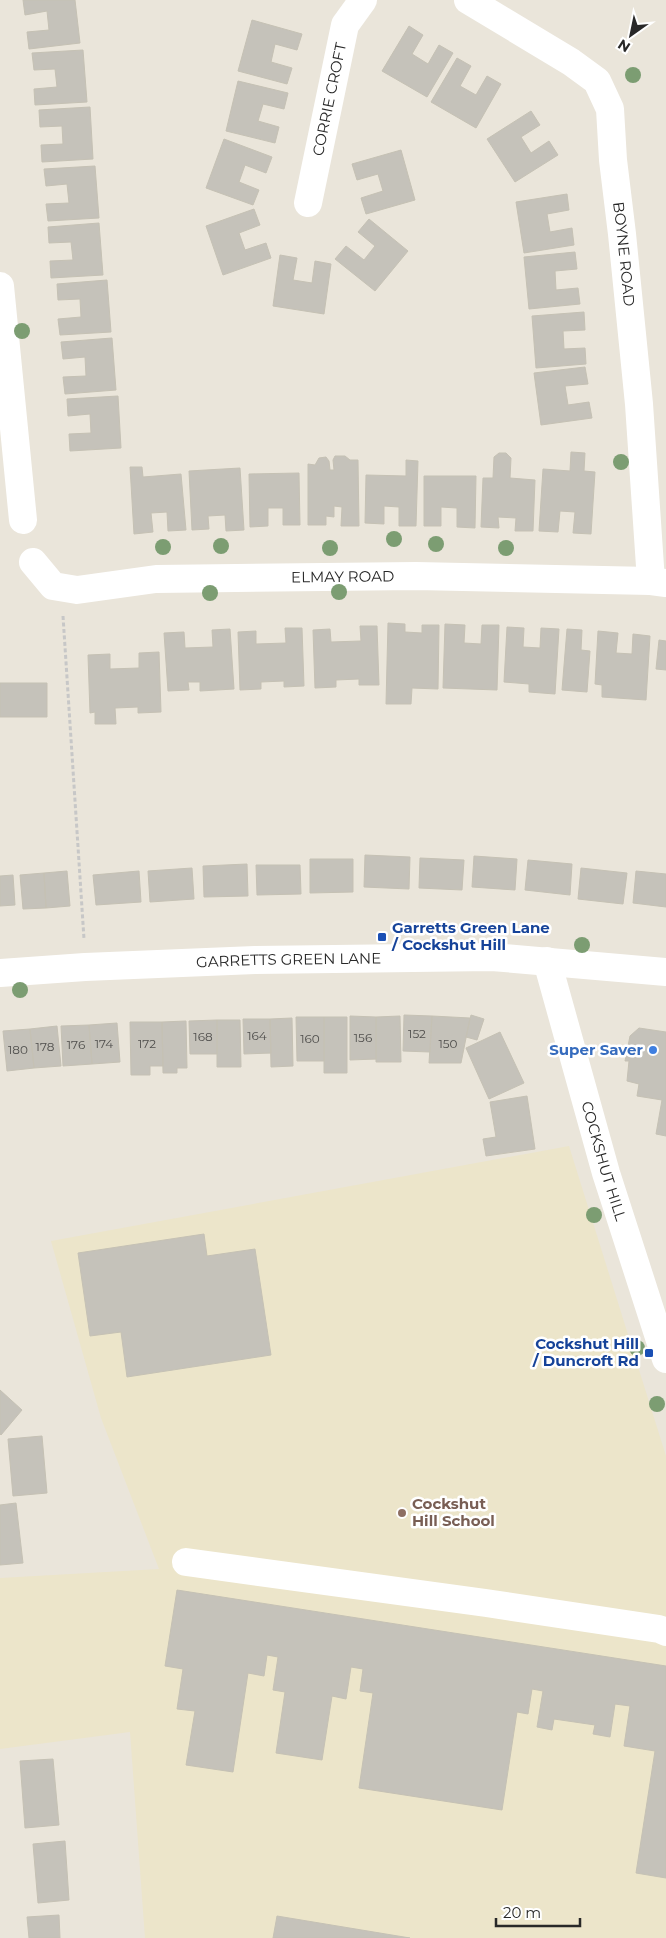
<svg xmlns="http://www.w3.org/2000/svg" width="666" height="1938" font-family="Montserrat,sans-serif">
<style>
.education{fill:#ece5ca}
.building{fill:#c5c2ba;stroke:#c5c1b4}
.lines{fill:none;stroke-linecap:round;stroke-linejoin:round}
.path{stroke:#c7c7c7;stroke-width:3;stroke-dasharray:4 2.5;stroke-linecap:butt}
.minor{stroke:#fff;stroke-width:28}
.tree{fill:#7c9d72}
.transit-dot{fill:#1a4fb4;stroke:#fff;stroke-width:2}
.shop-dot{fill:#3f7fe0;stroke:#fff;stroke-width:2}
.education-dot{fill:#8d6e63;stroke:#fff;stroke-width:2}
.labels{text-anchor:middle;stroke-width:5;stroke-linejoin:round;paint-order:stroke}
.number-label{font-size:12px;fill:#4f4e4c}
.street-label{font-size:15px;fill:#282828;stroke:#fff}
.transit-label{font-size:15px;font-weight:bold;fill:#164399;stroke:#fff;text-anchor:start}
.shop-label{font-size:15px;font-weight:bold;fill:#366cbe;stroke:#fff;text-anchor:end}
.education-label{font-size:15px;font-weight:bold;fill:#785e54;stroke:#fff;text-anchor:start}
</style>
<rect width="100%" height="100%" fill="#eae5da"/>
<path class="education" d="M569 1146 666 1456V1938H145L130 1732 0 1749V1578L159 1569 101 1418 51 1241Z"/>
<path class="building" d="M23 0H75L80 43 29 49 27 32 49 30 47 11 25 15Z
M252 20 302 34 297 50 275 44 271 62 292 68 287 84 238 71Z
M409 26 423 35 412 54 428 64 439 45 453 53 427 97 382 71Z
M83 50 87 102 35 105 34 89 57 87 55 69 34 70 32 53Z
M457 58 471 66 460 86 476 95 487 76 501 84 476 128 431 102Z
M238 81 288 93 284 109 263 104 258 121 279 127 275 143 226 131Z
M90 107 93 159 42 162 41 145 63 144 62 126 40 127 39 110Z
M531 111 540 125 521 137 531 153 549 141 558 155 515 182 487 139Z
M224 139 272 157 266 173 245 165 239 182 259 190 253 205 206 188Z
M401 150 415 200 366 214 361 198 383 191 378 174 357 180 352 164Z
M95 166 99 218 48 221 46 204 69 203 67 184 46 186 44 169Z
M567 194 569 210 547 214 550 232 572 228 574 245 524 253 516 202Z
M254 209 260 225 239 233 245 250 266 243 271 258 223 275 206 226Z
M369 219 408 251 375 291 335 259 346 246 364 260 375 246 358 232Z
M99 223 103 275 51 278 50 261 73 260 71 242 49 243 48 227Z
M575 252 577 269 555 271 556 290 578 288 580 304 529 309 524 257Z
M280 255 297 258 293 280 312 283 315 261 331 264 324 314 273 306Z
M107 280 111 332 60 335 58 319 81 317 80 299 58 300 57 284Z
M584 312 585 330 563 331 564 349 585 348 586 364 536 368 532 316Z
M112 338 116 390 65 394 63 377 86 376 85 357 63 359 61 342Z
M585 367 588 384 565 386 568 405 589 402 592 418 541 425 534 373Z
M118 396 121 448 70 451 69 434 91 433 90 414 68 416 67 399Z
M571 452 585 453 584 471 595 472 591 534 573 533 575 512 560 511 558 532 539 531 543 469 570 471Z
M499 453H506L511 458 510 478 535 480 533 531H515L516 518 498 517 499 528 481 527 483 478H493L494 457Z
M335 456H345L350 460H358L359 526H341L342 507 334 506V517L326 516V525H308V464L315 465 319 458 326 457 329 461 330 470H334L333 460Z
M406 460 418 461 416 526H399V507L384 506V524L365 523 366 475 406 476Z
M130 467H142L143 477 181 474 186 530 168 531 167 512 151 513 153 532 134 534Z
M240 468 244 530 226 531 225 515 208 516 209 529 192 530 189 471Z
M299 473 300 525H283V508H268V526L250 527 249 474Z
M424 476H476L475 528 457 527V508L441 507V526H424Z
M388 623 405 624V632L422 633V625H439L438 689 412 688 411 704H386Z
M445 624 465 625 464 643 481 644 482 625H499L497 690 443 688Z
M360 626H377L379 685H359V679L336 680V687L315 688 313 630 330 629 331 642 361 641Z
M507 627 524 628 523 647 540 648 541 628 559 629 555 694 529 692V684L504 682Z
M285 628H302L304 686 284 687V681L261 682V689L240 690 238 632 256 631V644L286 643Z
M230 629 234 689 200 691V682H188L189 690 168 691 164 633 184 632 185 648 213 647 212 630Z
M567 629 582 630 581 650 590 651 587 692 562 690Z
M598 631 618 633 616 653 632 654 633 634 650 636 646 700 602 697V685L595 684Z
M659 640 666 641V670L656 669Z
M159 652 161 712 138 713V707L115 708 116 724H95V712L90 713 88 655 110 654V669L139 668V653Z
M0 683H47V717H0Z
M365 855 410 857 409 889 364 887Z
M474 856 517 859 515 890 472 887Z
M420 858 464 860 462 890 419 888Z
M310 859H353V892L310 893Z
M528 860 572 864 570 895 525 890Z
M247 864 248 896 204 897 203 866Z
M256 865H300L301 894 257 895Z
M192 868 194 899 150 902 148 871Z
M581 868 627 873 623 904 578 899Z
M67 871 70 906 46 908 44 873Z
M139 871 141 902 96 905 93 875Z
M636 871 666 874V907L633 903Z
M44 873 46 908 23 909 20 875Z
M13 875 15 905 0 906V876Z
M404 1015 432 1016 430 1052 403 1051Z
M471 1015 484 1019 477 1040 466 1037Z
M350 1016 376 1017V1059L350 1060Z
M400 1016 401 1062H376V1017Z
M432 1016 470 1018 461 1063H429Z
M296 1017H324V1061H297Z
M324 1017H347V1073H324Z
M292 1018 293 1066 271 1067 270 1019Z
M243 1019H270L271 1053 244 1054Z
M217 1020H240L241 1067H217Z
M217 1020V1054H190L189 1021Z
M186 1021 187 1068H177V1073H163L162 1022Z
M130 1022H162L163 1066H150V1075H131Z
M117 1023 120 1062 92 1064 89 1025Z
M89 1025 92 1064 63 1066 61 1026Z
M57 1026 61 1066 34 1068 30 1029Z
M639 1028 666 1032V1136L656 1134 662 1100 637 1096 639 1084 627 1081 629 1061H625L630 1036Z
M30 1029 34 1068 7 1071 3 1031Z
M500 1032 524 1083 489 1099 466 1048Z
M527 1096 535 1149 486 1156 483 1139 496 1137 490 1102Z
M204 1234 207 1256 255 1249 271 1355 127 1377 121 1332 90 1336 78 1253Z
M0 1390 22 1410 1 1435 0 1434Z
M42 1436 47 1493 13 1496 8 1439Z
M16 1503 23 1563 0 1565V1505Z
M177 1590 666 1666V1878L636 1873 655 1751 624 1746 630 1706 615 1704 610 1737 593 1734 595 1725 554 1719 552 1730 537 1727 543 1691 532 1689 528 1714 517 1712 502 1810 359 1788 373 1693 360 1691 363 1669 351 1667 346 1699 332 1696 322 1760 276 1753 285 1692 273 1690 278 1657 267 1655 264 1676 248 1673 233 1772 186 1765 195 1711 177 1709 183 1669 165 1666Z
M53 1759 59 1825 25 1828 20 1761Z
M65 1841 69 1900 38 1903 33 1844Z
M59 1915 60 1938H29L27 1917Z
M277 1916 410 1938H273Z"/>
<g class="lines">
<path class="path" d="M63 616 84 939"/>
<g class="minor">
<path id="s1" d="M468 0 571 62 597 81 610 109 613 160 622 234 639 404 651 581"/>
<path id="s2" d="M308 203 345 25 363 0"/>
<path d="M0 286 23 520"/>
<path id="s3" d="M33 562 53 586 77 590 156 579 416 576 651 581 666 583"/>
<path id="s4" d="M547 961 606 1173 666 1359"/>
<path id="s5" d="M0 973 85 967 255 960 492 957 666 972"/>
<path d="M186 1562 486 1603 659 1629 666 1632"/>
</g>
</g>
<g class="tree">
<circle cx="633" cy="75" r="8"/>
<circle cx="22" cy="331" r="8"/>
<circle cx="621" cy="462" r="8"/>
<circle cx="394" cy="539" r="8"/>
<circle cx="436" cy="544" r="8"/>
<circle cx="221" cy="546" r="8"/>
<circle cx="163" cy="547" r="8"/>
<circle cx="330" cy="548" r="8"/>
<circle cx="506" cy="548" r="8"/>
<circle cx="339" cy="592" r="8"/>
<circle cx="210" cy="593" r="8"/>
<circle cx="582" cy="945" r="8"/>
<circle cx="20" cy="990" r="8"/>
<circle cx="594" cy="1215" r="8"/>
<circle cx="637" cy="1348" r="8"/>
<circle cx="657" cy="1404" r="8"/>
</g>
<g class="transit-dot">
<rect x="377" y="932" width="10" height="10" rx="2.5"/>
<rect x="644" y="1348" width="10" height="10" rx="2.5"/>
</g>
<circle class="shop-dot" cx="653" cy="1050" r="5"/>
<circle class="education-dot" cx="402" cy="1513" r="5"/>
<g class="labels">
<g class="number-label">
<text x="417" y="1038">152</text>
<text x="257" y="1040">164</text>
<text x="203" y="1041">168</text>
<text x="363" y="1042">156</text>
<text x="310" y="1043">160</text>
<text x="104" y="1048">174</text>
<text x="147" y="1048">172</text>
<text x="448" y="1048">150</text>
<text x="76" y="1049">176</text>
<text x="45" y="1051">178</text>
<text x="18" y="1054">180</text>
</g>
<g class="street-label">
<text dy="5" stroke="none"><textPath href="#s2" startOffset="106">CORRIE CROFT</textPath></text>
<text dy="5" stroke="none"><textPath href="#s1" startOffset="329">BOYNE ROAD</textPath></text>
<text dy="5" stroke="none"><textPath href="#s3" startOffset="322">ELMAY ROAD</textPath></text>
<text dy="5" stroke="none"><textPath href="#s5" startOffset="289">GARRETTS GREEN LANE</textPath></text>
<text dy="5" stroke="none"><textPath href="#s4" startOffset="208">COCKSHUT HILL</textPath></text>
</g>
<g class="transit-label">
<text x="392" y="933">Garretts Green Lane<tspan x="392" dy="17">/ Cockshut Hill</tspan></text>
<text x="639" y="1349" text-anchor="end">Cockshut Hill<tspan x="639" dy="17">/ Duncroft Rd</tspan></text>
</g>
<g class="shop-label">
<text x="643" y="1055">Super Saver</text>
</g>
<g class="education-label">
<text x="412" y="1509">Cockshut<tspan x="412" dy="17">Hill School</tspan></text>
</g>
</g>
<g transform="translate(631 35) rotate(213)" stroke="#ffffff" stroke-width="4" paint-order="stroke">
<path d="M0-4L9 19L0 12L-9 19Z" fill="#282828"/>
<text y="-8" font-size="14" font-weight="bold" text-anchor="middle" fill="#282828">N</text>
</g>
<path d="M496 1918v8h84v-8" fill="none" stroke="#282828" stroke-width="2.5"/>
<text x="503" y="1918" font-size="15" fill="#282828" stroke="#ffffff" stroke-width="4" paint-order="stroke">20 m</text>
</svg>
